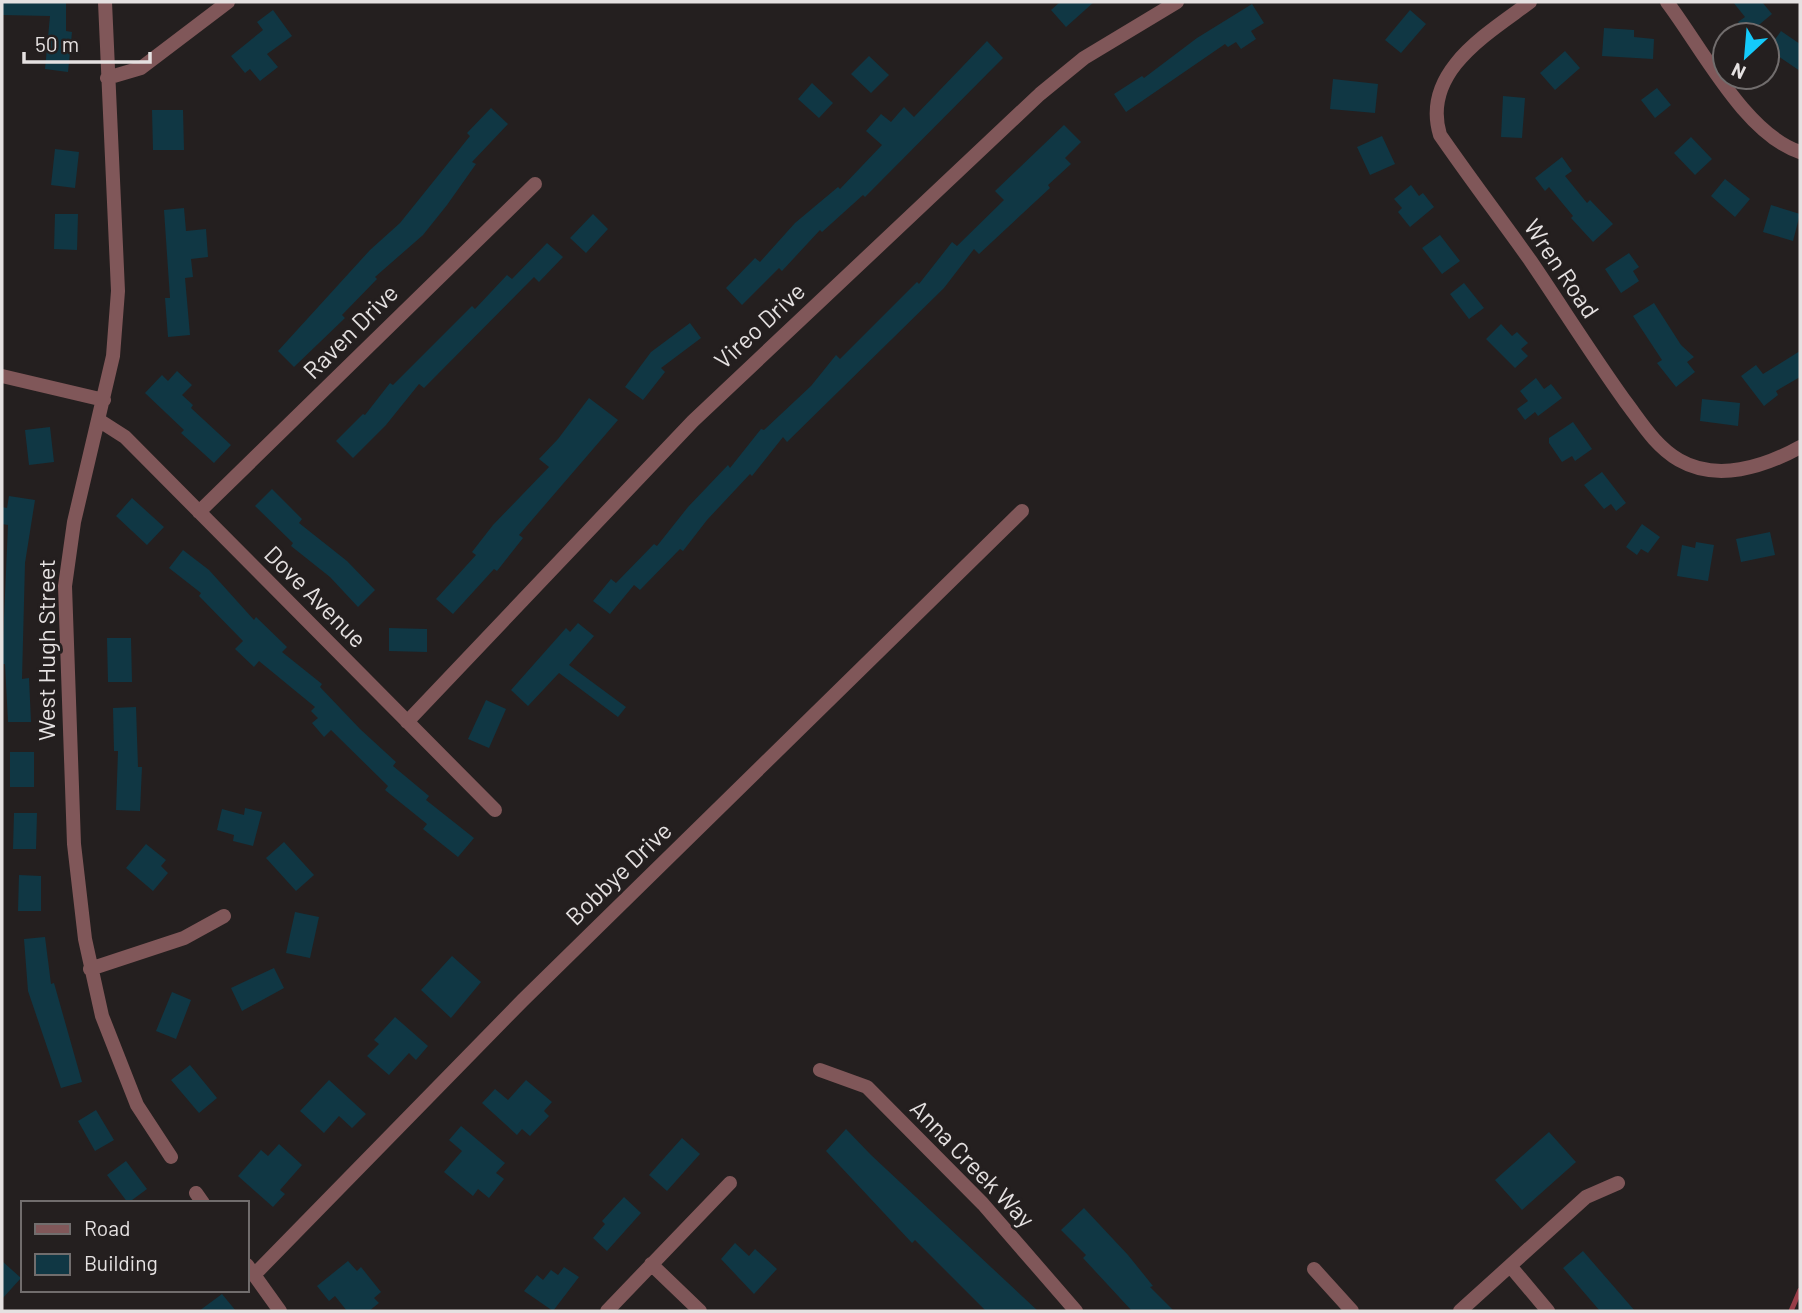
<svg xmlns="http://www.w3.org/2000/svg" width="1802" height="1313" font-family="Barlow,sans-serif">
<style>
.lines{fill:none;stroke-linecap:round;stroke-linejoin:round}
.stream{stroke:#983d48;stroke-width:5}
.building{fill:#103744}
.minor{stroke:#805759;stroke-width:14}
.labels{text-anchor:middle;stroke-width:6;stroke-linejoin:round;paint-order:stroke}
.street-label{font-size:24px;fill:#e5e1e1;stroke:#241f1f}
</style>
<rect width="100%" height="100%" fill="#241f1f"/>
<g class="lines">
<path class="stream" d="M1791 1311 1800 1290"/>
</g>
<path class="building" d="M2 2H66V31L72 32 68 72 45 69 50 16 2 15Z
M1060 2H1094L1066 27 1051 10Z
M1733 2H1762L1772 14 1748 34 1738 22 1745 17Z
M1252 4 1264 23 1251 31 1256 39 1241 49 1236 42 1228 47 1225 44 1126 112 1114 94 1142 76 1144 78 1197 38Z
M273 10 292 36 267 54 278 67 260 81 250 69 245 73 231 56 263 30 257 22Z
M1410 10 1426 24 1401 53 1385 40Z
M1604 28 1634 30V37L1654 39 1653 59 1602 56Z
M1781 31 1800 44V71L1768 49Z
M987 41 1003 58 865 197 863 195 822 232 820 230 782 271 779 268 742 305 726 288 755 258 760 262 795 223 838 187 840 189 882 145 866 131 881 114 891 122 904 107 914 117Z
M1565 51 1580 68 1555 90 1540 73Z
M869 56 889 75 871 93 851 74Z
M1333 79 1378 84 1375 113 1330 109Z
M812 83 833 103 819 118 798 99Z
M1657 88 1671 105 1655 118 1641 100Z
M1503 96 1525 98 1522 138 1501 137Z
M491 108 508 124 472 162 476 164 447 205 423 235 375 277 377 279 342 315 345 318 294 367 278 351 370 250 400 223 470 136 467 133Z
M152 110H183L184 150H153Z
M1064 125 1081 142 1065 158 1071 164 1048 185 1050 188 979 254 974 249 944 288 787 442 783 437 752 476 750 474 707 520 683 551 680 549 640 590 634 585 610 614 593 601 611 579 616 583 654 544 657 546 688 507 728 465 730 468 761 429 764 430 811 386 836 355 840 359 917 282 919 284 952 242 957 246 1004 200 995 191Z
M1382 136 1395 164 1370 175 1357 147Z
M1691 137 1712 159 1695 175 1674 153Z
M55 149 79 152 75 188 51 185Z
M1562 157 1572 171 1565 176 1587 203 1590 200 1613 224 1593 242 1571 218 1573 216 1549 187 1545 191 1535 178Z
M1725 179 1750 199 1735 217 1711 196Z
M1411 185 1419 196 1423 193 1434 207 1410 227 1398 212 1402 208 1394 199Z
M1771 205 1800 214 1793 241 1763 232Z
M184 208 186 231 206 229 208 257 191 259 193 277 185 278 190 335 168 337 165 298H170L164 210Z
M55 214H78L77 250 54 249Z
M593 214 608 229 586 253 570 238Z
M1440 235 1460 261 1442 274 1422 248Z
M547 243 563 257 539 282 534 277 424 388 419 384 386 425 353 458 336 441 363 414 365 415 390 383 393 385 472 306 475 309 507 275 512 279Z
M1629 253 1639 267 1633 271 1639 281 1621 293 1605 269Z
M1464 283 1484 308 1469 319 1450 294Z
M1654 303 1681 345 1694 357 1687 362 1695 372 1676 387 1657 363 1662 360 1633 316Z
M690 323 701 338 661 368 665 372 643 400 625 387 651 352Z
M1501 324 1512 336 1517 332 1528 343 1521 349 1528 356 1515 368 1486 339Z
M1800 351V377L1776 391 1778 395 1764 406 1741 376 1756 365 1763 374Z
M177 371 192 385 182 395 193 405 191 408 231 445 214 463 181 433 184 430 145 393 162 375 168 381Z
M1536 378 1544 389 1551 384 1562 398 1538 416 1535 412 1525 420 1517 409 1528 401 1520 391Z
M589 398 618 420 519 535 523 538 497 571 494 569 453 614 436 599 476 555 472 552 493 525 549 467 539 459 558 439Z
M1702 399 1740 403 1738 426 1700 421Z
M1573 422 1592 449 1575 461 1572 456 1562 462 1549 443V438Z
M50 427 54 462 29 465 25 430Z
M1602 472 1626 503 1616 511 1611 504 1604 509 1584 485Z
M272 489 302 519 299 523 347 561 375 590 358 607 330 577 291 546 293 543 255 506Z
M9 496 35 500 25 563 22 679 29 678 31 722H8L5 664H2L8 525 2 524V507L7 508Z
M132 498 164 527 147 545 116 516Z
M1642 524 1660 537 1648 553 1641 549 1637 555 1626 547Z
M1770 532 1775 555 1741 562 1736 539Z
M1696 542 1714 545 1708 581 1677 576 1682 545 1695 548Z
M183 550 209 570 254 620 256 617 287 647 282 652 322 684 320 687 360 729 396 762 393 766 429 796 426 800 474 838 458 857 423 829 427 824 385 790 388 786 331 730 324 737 312 723 318 718 311 711 315 707 259 661 254 667 235 649 243 641 199 596 201 593 169 568Z
M578 623 594 636 569 665 626 707 618 717 559 673 528 706 511 690 566 628 570 632Z
M389 628 427 629V652L389 651Z
M107 638H131L132 682H108Z
M486 700 506 709 489 748 468 739Z
M136 707 138 767H142L140 811 116 810 118 751H114L113 708Z
M10 752H34V787H10Z
M245 808 262 812 253 846 233 841 234 835 217 830 222 809 244 815Z
M14 813H37L36 849H13Z
M284 842 314 875 296 891 266 858Z
M146 844 166 860 161 866 168 873 153 891 126 868Z
M19 875 41 876V911H18Z
M295 912 319 917 310 958 286 953Z
M45 937 51 984 54 983 82 1082 61 1088 28 991 24 939Z
M452 956 481 982 451 1018 421 990Z
M274 968 284 988 242 1011 231 988Z
M172 992 191 1000 176 1039 156 1031Z
M395 1017 428 1046 416 1060 409 1053 389 1075 367 1056 379 1044 374 1040Z
M190 1065 217 1098 199 1113 171 1080Z
M329 1080 366 1114 352 1128 339 1116 324 1133 300 1111Z
M526 1080 552 1102 544 1111 549 1116 530 1136 522 1129 517 1135 482 1103 495 1089 508 1100Z
M96 1110 114 1140 95 1151 78 1121Z
M461 1126 505 1163 496 1173 504 1179 489 1198 478 1189 473 1196 444 1172 462 1151 449 1140Z
M846 1129 871 1155 1038 1311H986L915 1240 912 1243 826 1151Z
M1549 1132 1576 1162 1522 1210 1495 1180Z
M682 1138 700 1154 667 1191 649 1175Z
M279 1144 302 1165 280 1190 285 1194 273 1207 238 1176 261 1150 268 1156Z
M126 1161 147 1189 128 1203 107 1175Z
M624 1197 641 1213 607 1251 593 1238 605 1224 602 1221Z
M1084 1208 1128 1255 1153 1286 1150 1287 1174 1311H1132L1083 1258 1086 1255 1061 1230Z
M735 1243 749 1256 755 1249 777 1269 754 1294 721 1259Z
M1583 1251 1635 1311H1600L1563 1268Z
M2 1261 21 1278 2 1299Z
M348 1261 357 1271 361 1267 381 1292 374 1298 379 1303 369 1311H347L335 1296 329 1301 317 1286Z
M564 1267 579 1277 553 1311 524 1291 537 1275 543 1280 551 1270 558 1275Z
M222 1294 236 1311H199Z"/>
<g class="lines">
<path class="minor" d="M105 2 118 291 113 356 74 522 65 586 74 844 85 939 102 1016 137 1105 171 1157
M1530 2C1487 34 1421 72 1440 135 1469 177 1500 218 1530 260 1562 307 1592 355 1625 401 1641 422 1655 446 1679 460 1717 482 1764 467 1800 447
M1667 2C1702 48 1745 134 1800 152
M107 78 141 68 228 2
M2 376 104 400
M100 421 125 437 495 810
M199 512 535 184
M407 722 693 421 1040 94 1084 58 1177 2
M90 969 184 938 224 916
M820 1070 867 1087 983 1204 1076 1311
M196 1193 203 1203
M651 1264 700 1311
M247 1265 280 1311
M1511 1267 1548 1311
M1314 1269 1352 1311
M254 1275 523 1000 1022 511
M607 1311 730 1183
M1460 1311 1586 1197 1618 1183"/>
</g>
<g class="labels">
<g class="street-label">
<text transform="translate(1561 269) rotate(56)" y="8">Wren Road</text>
<text transform="translate(760 326) rotate(-43)" y="8">Vireo Drive</text>
<text transform="translate(351 332) rotate(-45)" y="8">Raven Drive</text>
<text transform="translate(315 597) rotate(45)" y="8">Dove Avenue</text>
<text transform="translate(47 650) rotate(-90)" y="8">West Hugh Street</text>
<text transform="translate(619 874) rotate(-44)" y="8">Bobbye Drive</text>
<text transform="translate(972 1164) rotate(46)" y="8">Anna Creek Way</text>
</g>
</g>
<rect width="1802" height="1313" fill="none" stroke="#e5e1e1" stroke-width="7"/>
<rect x="21" y="1201" width="228" height="91" fill="#241f1f" stroke="#716d6d" stroke-width="2"/>
<rect x="35" y="1224" width="35" height="10" fill="#805759" stroke="#716d6d" stroke-width="2"/>
<text x="84" y="1236" font-size="21" fill="#e5e1e1">Road</text>
<rect x="35" y="1254" width="35" height="21" fill="#103744" stroke="#716d6d" stroke-width="2"/>
<text x="84" y="1271" font-size="21" fill="#e5e1e1">Building</text>
<g transform="translate(1746 56) rotate(206)"><circle r="33" fill="#241f1f" stroke="#716d6d" stroke-width="2"/>
<path d="M0-5L12 26L0 18L-12 26Z" fill="#14cafb"/>
<text y="-10" font-size="19" font-weight="bold" text-anchor="middle" fill="#e5e1e1">N</text>
</g>
<path d="M24 52v10h126v-10" fill="none" stroke="#e5e1e1" stroke-width="3.5"/>
<text x="35" y="52" font-size="21" fill="#e5e1e1" stroke="#241f1f" stroke-width="5" paint-order="stroke">50 m</text>
</svg>
